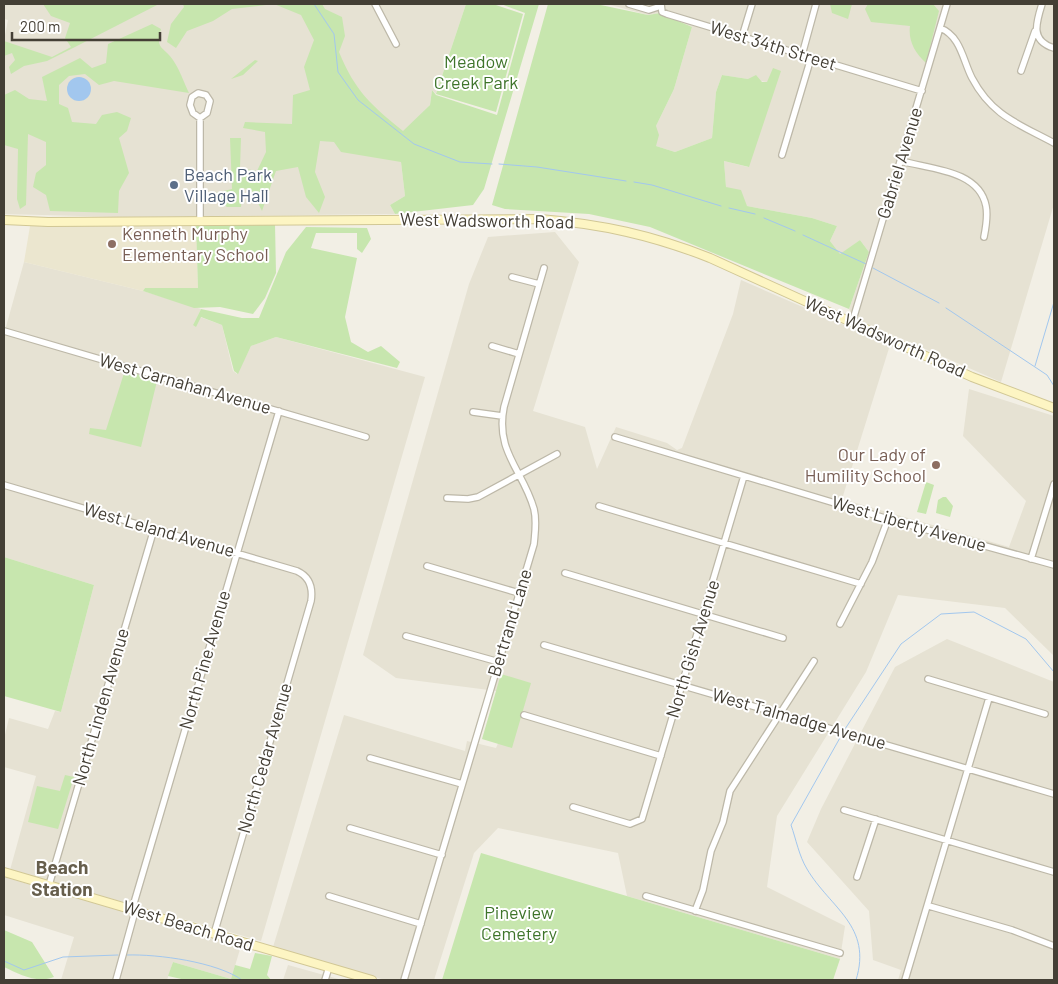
<svg xmlns="http://www.w3.org/2000/svg" width="1058" height="984" font-family="Barlow,sans-serif">
<style>
.residential{fill:#e6e2d3}
.education{fill:#ebe6cf}
.green{fill:#c7e6ae}
.water{fill:#a2c7ee}
.lines{fill:none;stroke-linecap:round;stroke-linejoin:round}
.stream{stroke:#a2c7ee;stroke-width:1}
.street-casing{stroke:#bdb8a8;stroke-width:8}
.secondary-casing{stroke:#d1c795;stroke-width:10}
.street{stroke:#fff;stroke-width:5.5}
.secondary{stroke:#fdf5c3;stroke-width:8}
.service-dot{fill:#5c6f8a;stroke:#fff;stroke-width:2}
.education-dot{fill:#8d6e63;stroke:#fff;stroke-width:2}
.labels{text-anchor:middle;stroke-width:4;stroke-linejoin:round;paint-order:stroke}
.street-label{font-size:18px;fill:#443f35;stroke:#fff}
.park-label{font-size:18px;fill:#3e742a;stroke:#fff}
.service-label{font-size:18px;fill:#4e5e75;stroke:#fff;text-anchor:start}
.education-label{font-size:18px;fill:#785e54;stroke:#fff;text-anchor:start}
.neighbourhood-label{font-size:19px;font-weight:bold;fill:#665e4c;stroke:#fff}
</style>
<rect width="100%" height="100%" fill="#f2efe5"/>
<path class="residential" d="M4 4H466L436 94 432 90 430 105 411 125 401 162 405 196 390 205 395 214 118 217 4 214V40L8 20 4 19Z
M607 4H1054V204L1001 382 854 318 849 309 869 252 860 240 840 255 830 241 837 226 812 218 747 206 726 187 724 161 748 167 767 82 722 75 716 92 712 138 675 152 656 146V126L674 89 692 27 660 13 648 15Z
M555 232 579 262 533 411 585 427 597 469 616 427 667 443 677 450 682 448 733 314 741 280 890 345 842 499 1009 547 1026 501 963 436 969 389 1054 416V656L1005 608 898 595 866 672 777 816 767 887 845 926 840 959 627 896 618 853 498 828 474 853 434 980H385L273 947 344 715 465 751 467 741 496 748 519 694 396 678 363 655 469 284 488 237Z
M24 262 143 291 201 309 193 325 200 317 222 325 233 371 237 374 251 346 276 337 425 377 261 941 10 870 36 776 4 767V739L9 718 48 729 55 711 61 712 94 585 4 557V334Z
M947 639 1054 682V980H898L901 970 873 960 869 911 807 842 821 809 895 667Z
M4 877 241 946 231 979 173 962 167 980H61L74 937 4 915Z
M288 965 342 980H283Z"/>
<path class="education" d="M196 225 198 288H145L143 291 24 262 30 226Z"/>
<path class="green" d="M43 4H159L75 47 47 61 24 66 11 74 9 67 15 60 12 53 4 56V41L52 57 71 47 65 38 70 23 51 16Z
M183 4H322L325 9 342 17 345 36 339 52C355 91 371 105 403 131L430 105 432 90 436 95 497 115 525 13 501 4H539L484 189 473 205 395 214 390 205 405 196 401 162 341 152 334 142 320 141 315 172 325 197 319 213 306 197 298 167 276 171 262 211 252 191 243 188 241 207H227L211 194 232 189 230 138H241L240 168 257 171 266 152 265 132 243 128 245 122 292 124 293 95 310 90 304 67 314 40 301 15 274 4 232 9 213 21 187 31 176 48 167 42 171 24 184 7Z
M466 4H493L523 14 496 112 436 94Z
M548 4H596L648 15 660 13 692 27 674 89 656 126 659 135 656 146 675 152 712 138 716 92 722 75 748 79 756 75 762 82H767L773 68 781 71 749 167 724 161 726 187 741 190 747 206 812 218 837 226 830 241 840 254 860 240 869 252 849 309 650 227 589 214 505 209 492 205Z
M830 4H852L848 19 832 13Z
M868 4H933L939 11 926 63C915 53 908 41 910 26L871 22 865 9Z
M152 24 161 29C155 50 163 46 173 60 180 70 184 83 189 93L114 81 99 85 85 74 69 76 59 85V104L68 108 72 122 96 124 102 115 117 112 131 118 127 131 119 138 129 173 119 191 118 213 50 211 46 195 33 187 36 173 46 165V142L28 134 26 205 20 209 17 199 18 149 4 145V95L15 90 29 99 47 101 42 77 80 58 92 68 106 63 108 44Z
M255 60 258 61 243 75 231 79Z
M275 224 276 273 265 298 253 314 220 307 194 308 143 291 145 288H198L196 225Z
M306 227 367 228 371 239 362 253 357 249V233H316L311 248 357 258 345 317 351 342 368 352 381 346 400 362 397 368 276 337 251 346 238 374 234 371 222 325 201 317 196 327 193 325 201 309 242 318H259L286 252Z
M125 370 157 381 141 447 89 434 90 428 106 430Z
M926 482 934 485 926 514 917 512Z
M943 497H946L953 506 950 517 936 513 938 500Z
M4 557 94 585 61 712 4 696Z
M501 674 531 683 512 748 482 739Z
M65 775 74 777 58 829 28 822 37 786 60 791Z
M481 853 840 959 833 980H442Z
M4 930 32 942 54 977C37 984 19 974 4 967Z
M255 953 272 956 267 975 271 980H186L168 976 173 962 231 979 235 965 250 969Z"/>
<path class="water" d="M67 89a12 12 0 1 1 24 0a12 12 0 1 1-24 0Z"/>
<g class="lines">
<path class="stream" d="M314 4 334 34 338 72 358 100 414 144 460 162 492 164
M499 164 537 167 626 181
M634 182 652 185 721 206
M729 208 755 214
M764 218 795 231
M803 235 866 264
M873 268 939 303
M946 308 1047 375 1054 386
M1035 366 1054 302
M845 729 901 644 941 614 974 612 1026 639 1054 672
M841 736 791 825C796 839 799 856 807 869 830 908 873 926 856 980
M127 955C158 954 217 962 242 980
M4 961 24 970 63 957 118 955"/>
<g class="street-casing">
<path id="street" d="M375 4 396 44
M629 4 649 10 661 6
M661 4 662 12 667 14 922 91
M1042 4C1036 23 1030 41 1054 48
M940 28C961 36 963 61 972 78 992 116 1019 124 1054 143
M742 37 752 4
M802 55 816 4
M1021 71 1035 31
M198 93 206 95 210 101 207 113 200 118 193 113 190 105 192 97Z
M782 155 811 58
M901 161C930 169 979 170 986 206 988 216 986 227 984 237
M200 222V118
M512 277 539 284
M852 323 947 4
M4 331 366 437
M492 346 519 354
M473 412 502 416
M615 437 888 519 1054 565
M4 485 297 571C310 577 313 588 311 601L214 934
M447 498 468 499 478 497 557 454
M599 506 861 584
M1031 559 1054 484
M427 566 519 593
M565 573 783 638
M840 624 872 562 888 519
M406 636 499 662
M544 645 1054 794
M928 679 1045 714
M524 715 661 756
M370 758 462 784
M573 807 630 824 642 819 744 476
M844 810 1054 872
M350 828 442 855
M857 877 876 819
M49 885 154 529
M329 896 421 924
M646 896 840 953
M929 906 1012 930 1054 946
M695 911 703 890 711 851 723 822 730 791 814 661
M116 980 134 915V903L279 411
M325 980 329 967
M404 980 534 544C535 532 537 521 534 509 523 470 495 452 504 407L544 268
M905 980 989 698"/>
</g>
<g class="secondary-casing">
<path id="secondary" d="M4 220 48 222 540 219C601 224 652 235 710 258L972 377 1054 408
M4 872 372 980"/>
</g>
<use href="#street" class="street"/>
<use href="#secondary" class="secondary"/>
</g>
<circle class="service-dot" cx="174" cy="185" r="5"/>
<g class="education-dot">
<circle cx="112" cy="244" r="5"/>
<circle cx="936" cy="465" r="5"/>
</g>
<g class="labels">
<g class="street-label">
<text transform="translate(773 46) rotate(17)" y="6">West 34th Street</text>
<text transform="translate(900 163) rotate(-73)" y="6">Gabriel Avenue</text>
<text transform="translate(487 221) rotate(1)" y="6">West Wadsworth Road</text>
<text transform="translate(885 337) rotate(24)" y="6">West Wadsworth Road</text>
<text transform="translate(185 384) rotate(16)" y="6">West Carnahan Avenue</text>
<text transform="translate(909 524) rotate(16)" y="6">West Liberty Avenue</text>
<text transform="translate(159 530) rotate(16)" y="6">West Leland Avenue</text>
<text transform="translate(510 623) rotate(-73)" y="6">Bertrand Lane</text>
<text transform="translate(693 649) rotate(-73)" y="6">North Gish Avenue</text>
<text transform="translate(205 660) rotate(-74)" y="6">North Pine Avenue</text>
<text transform="translate(101 707) rotate(-74)" y="6">North Linden Avenue</text>
<text transform="translate(799 719) rotate(16)" y="6">West Talmadge Avenue</text>
<text transform="translate(265 758) rotate(-74)" y="6">North Cedar Avenue</text>
<text transform="translate(188 926) rotate(17)" y="6">West Beach Road</text>
</g>
<g class="park-label">
<text x="476" y="68">Meadow<tspan x="476" dy="21">Creek Park</tspan></text>
<text x="519" y="919">Pineview<tspan x="519" dy="21">Cemetery</tspan></text>
</g>
<g class="service-label">
<text x="184" y="181">Beach Park<tspan x="184" dy="21">Village Hall</tspan></text>
</g>
<g class="education-label">
<text x="122" y="240">Kenneth Murphy<tspan x="122" dy="21">Elementary School</tspan></text>
<text x="926" y="461" text-anchor="end">Our Lady of<tspan x="926" dy="21">Humility School</tspan></text>
</g>
<g class="neighbourhood-label">
<text x="62" y="874">Beach<tspan x="62" dy="22">Station</tspan></text>
</g>
</g>
<rect width="1058" height="984" fill="none" stroke="#443f35" stroke-width="10"/>
<path d="M12 32v8h148v-8" fill="none" stroke="#443f35" stroke-width="2.5"/>
<text x="20" y="32" font-size="15" fill="#443f35" stroke="#ffffff" stroke-width="4" paint-order="stroke">200 m</text>
</svg>
